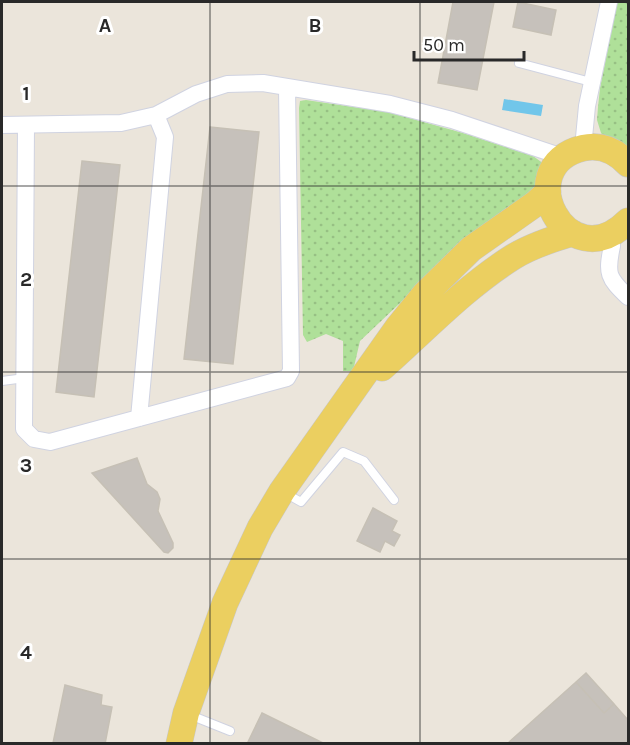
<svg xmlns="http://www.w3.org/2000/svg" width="630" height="745" font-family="Karla,sans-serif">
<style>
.grass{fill:url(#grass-dots)}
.water{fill:#71c6ea}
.building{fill:#c6c1bb;stroke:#c6c0b5;stroke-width:1.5}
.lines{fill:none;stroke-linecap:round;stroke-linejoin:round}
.lane-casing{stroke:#d0d3e1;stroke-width:10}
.street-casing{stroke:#d0d3e1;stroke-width:18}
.primary-casing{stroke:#c7c7c7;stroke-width:27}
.lane{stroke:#fff;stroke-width:8}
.street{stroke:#fff;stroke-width:16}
.primary{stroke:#ebcf60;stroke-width:26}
.grid{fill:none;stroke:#292929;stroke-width:1.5;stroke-opacity:0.55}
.grid-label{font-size:20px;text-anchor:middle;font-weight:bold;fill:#292929;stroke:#fff;stroke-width:6;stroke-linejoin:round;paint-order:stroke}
</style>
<defs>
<pattern id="grass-dots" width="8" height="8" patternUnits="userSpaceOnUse" patternTransform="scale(1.5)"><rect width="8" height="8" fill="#afe099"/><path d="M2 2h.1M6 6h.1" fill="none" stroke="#97c084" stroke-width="1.8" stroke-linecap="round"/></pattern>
</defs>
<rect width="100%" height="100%" fill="#ebe5db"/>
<path class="grass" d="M617 2H628V145L626 146 616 139 605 138 601 133 597 120 598 107 600 88Z
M306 100 388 112 463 133 533 156 544 164 537 186 437 268 360 341 353 371H343V341L326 334 307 342 303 335 299 108 300 101Z"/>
<path class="water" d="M504 99 543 105 541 116 502 110Z"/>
<path class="building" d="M453 2H494L477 90 438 83Z
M518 2 556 10 551 35 513 27Z
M210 127 259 132 233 364 184 359Z
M82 161 120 165 94 397 56 392Z
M137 458 147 484 157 492 160 499 158 511 173 543V548L168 553 164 552 92 473Z
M373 508 397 521 392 531 400 535 394 546 385 541 380 552 357 541Z
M586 673 614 704 604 713 576 682Z
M576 682 604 713 614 704 628 720V744H507Z
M65 685 102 695 101 705 112 707 105 744 53 743Z
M262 713 325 744H247Z"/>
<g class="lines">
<g class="lane-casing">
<path id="lane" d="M519 63 591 82
M2 381 25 378
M285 493 301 502 343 452 364 461 394 500
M190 715 230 731"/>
</g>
<g class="street-casing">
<path id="street" d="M2 125 121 123 156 115 196 94 227 84 263 83 390 104 452 120 563 157
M26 125 24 429 34 439 50 442 287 378 291 371 287 87
M583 148 587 106 609 2
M612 246C606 274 608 278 628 297
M139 418 165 137 156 115"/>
</g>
<g class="primary-casing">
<path id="primary" d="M628 164C616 151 601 144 583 148 508 166 567 282 628 221
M382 368C425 330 464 288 513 257 531 246 552 239 573 233
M179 744 186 713 225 603 260 528 282 491 398 327 425 294 471 249 535 204 548 192"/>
</g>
<use href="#lane" class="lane"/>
<use href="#street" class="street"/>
<use href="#primary" class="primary"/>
</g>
<path class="grid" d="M210 2V744M420 2V744M2 186H628M2 372H628M2 559H628"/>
<g class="grid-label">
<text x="105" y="32">A</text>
<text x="315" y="32">B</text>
<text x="26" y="100">1</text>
<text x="26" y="286">2</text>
<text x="26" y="472">3</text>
<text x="26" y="659">4</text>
</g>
<rect width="630" height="745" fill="none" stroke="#292929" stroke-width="6"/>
<path d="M414 51v9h110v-9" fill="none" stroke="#292929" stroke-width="3"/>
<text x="423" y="51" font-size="18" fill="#292929" stroke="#ffffff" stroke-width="4.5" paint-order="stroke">50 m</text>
</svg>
